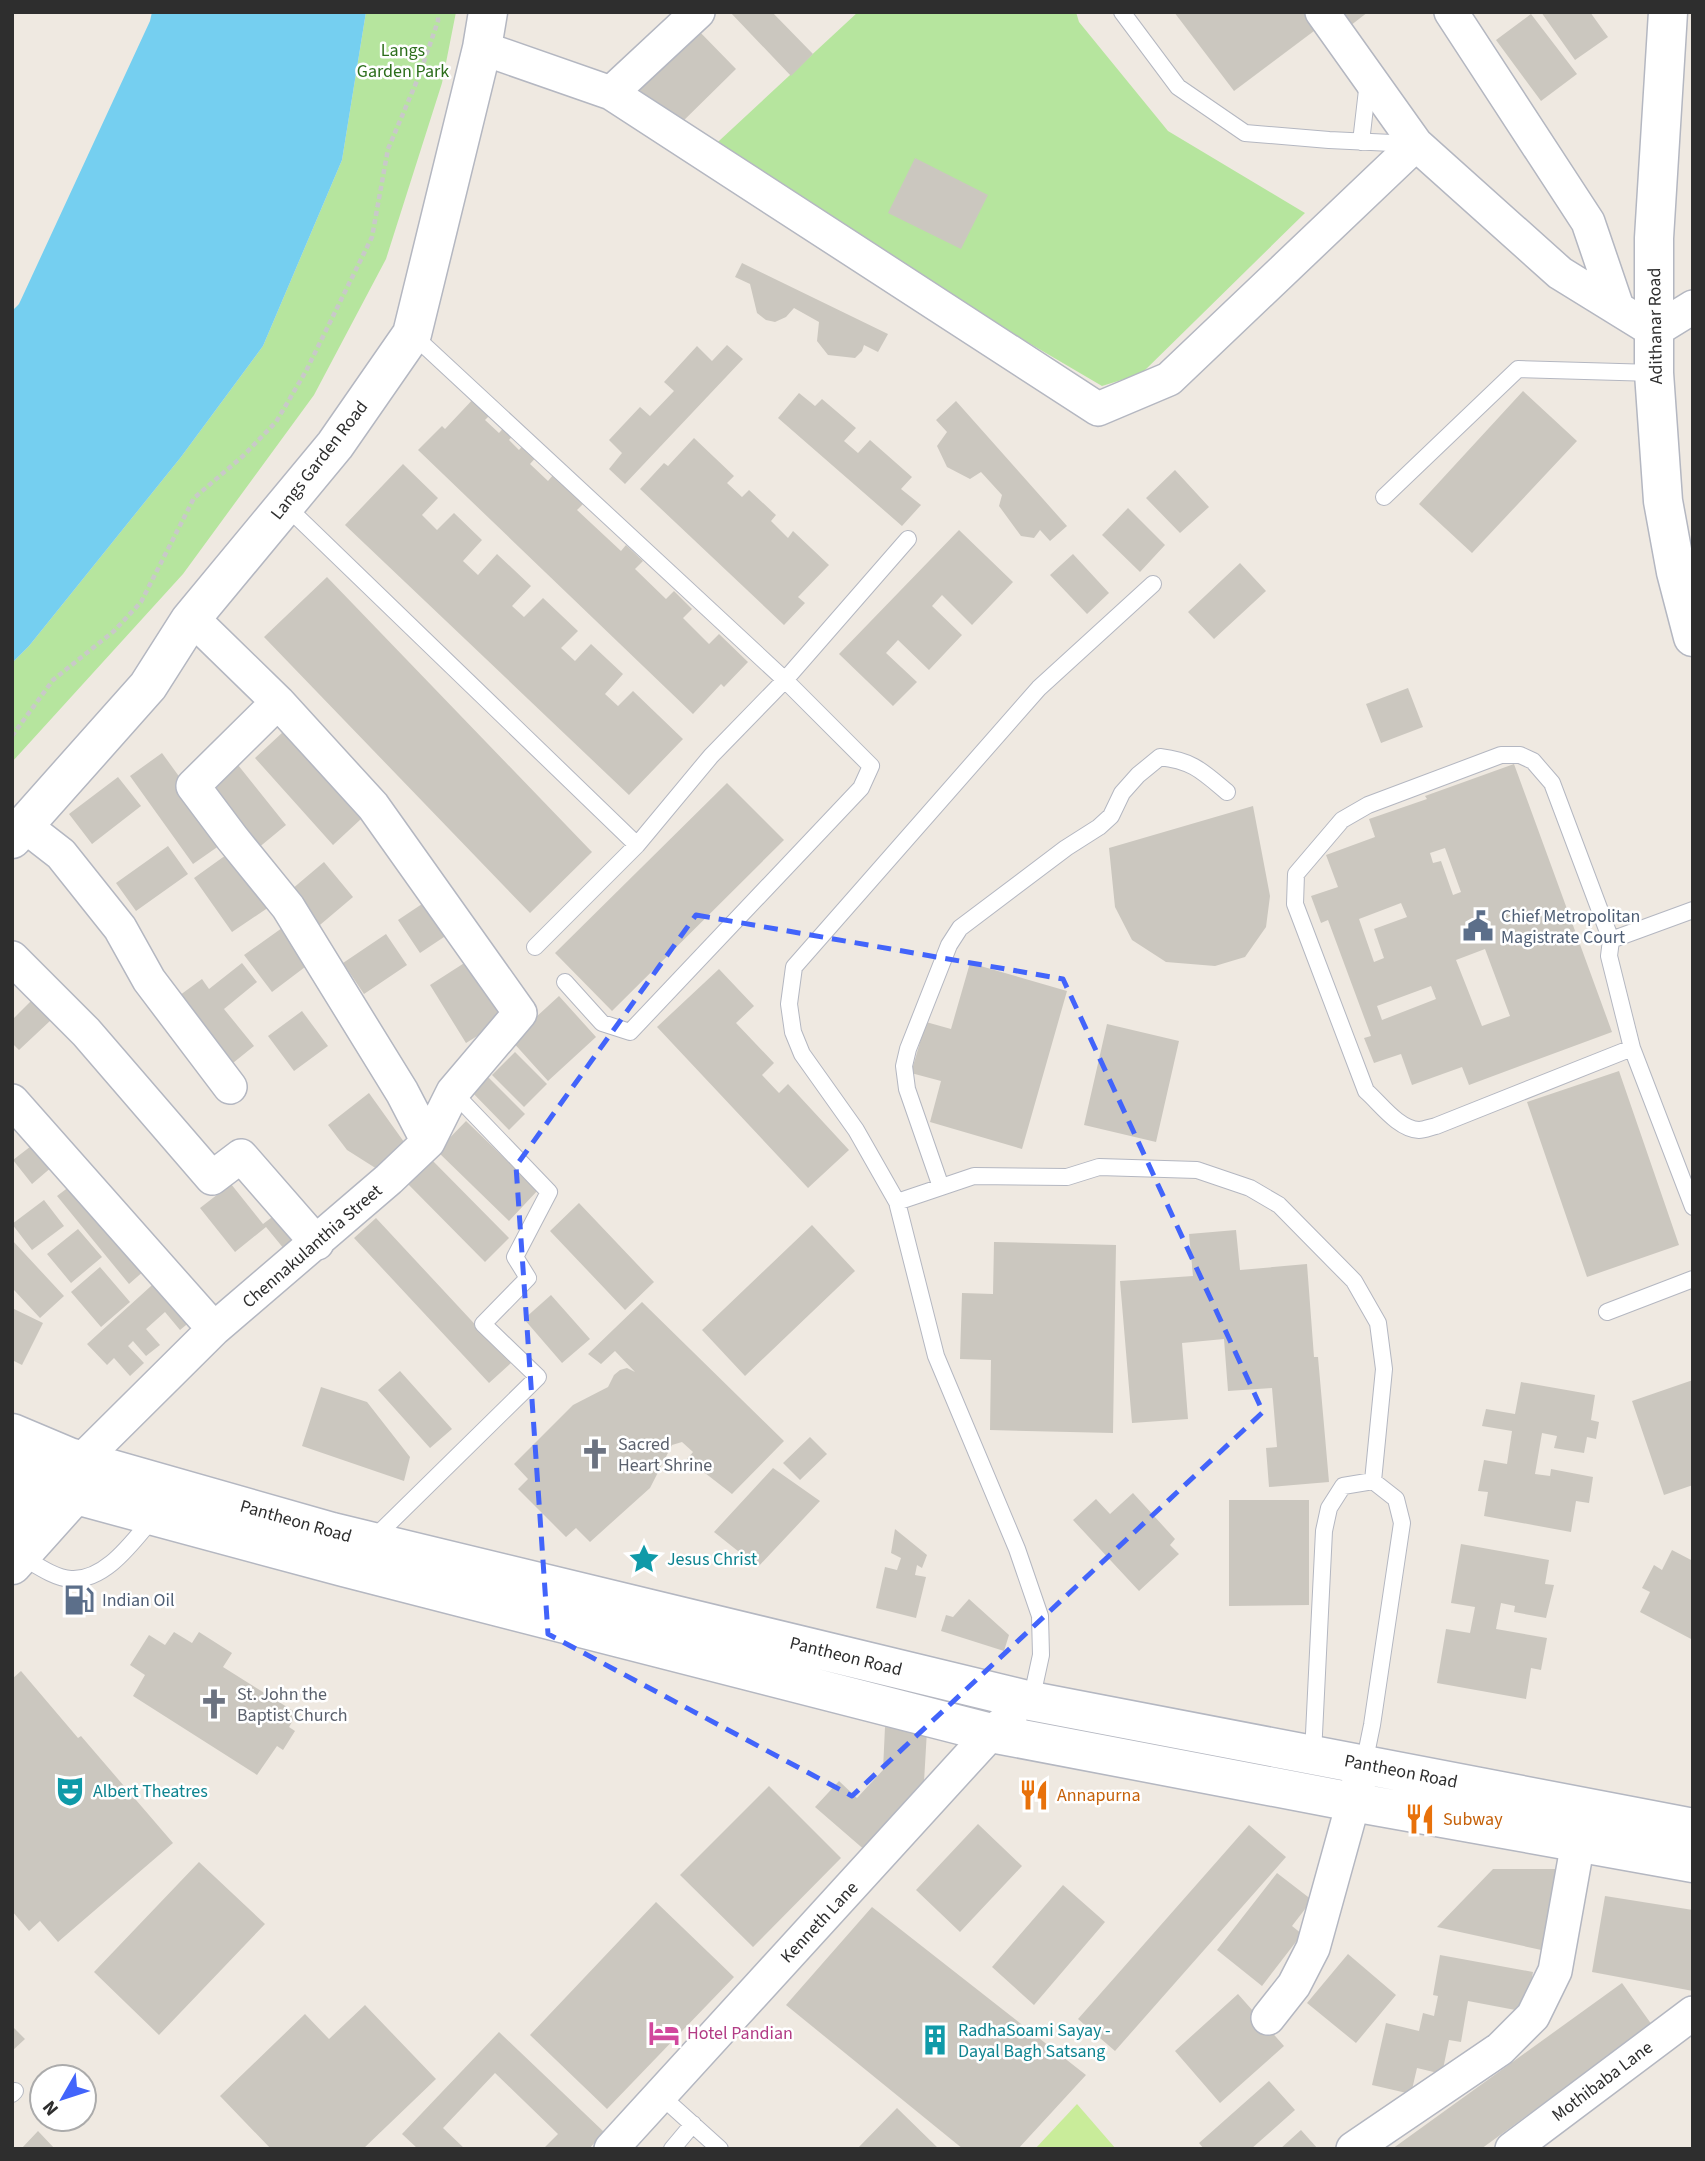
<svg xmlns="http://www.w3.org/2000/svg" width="1705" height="2161" font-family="'Source Sans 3',sans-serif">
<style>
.green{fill:#b6e59e}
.pitch{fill:#c9ec9a}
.water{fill:#75cff0}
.building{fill:#cbc7bf;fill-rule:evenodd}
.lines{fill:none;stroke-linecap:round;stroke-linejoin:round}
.service-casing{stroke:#b4b7c1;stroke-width:18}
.minor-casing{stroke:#b4b7c1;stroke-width:36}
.tertiary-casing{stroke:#b4b7c1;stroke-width:41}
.secondary-casing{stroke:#b4b7c1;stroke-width:41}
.path{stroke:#c9c9c9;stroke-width:4.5;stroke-dasharray:5 3.5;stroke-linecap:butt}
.service{stroke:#fff;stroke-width:16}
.minor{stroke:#fff;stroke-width:33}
.tertiary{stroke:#fff;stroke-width:38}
.secondary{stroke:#fff;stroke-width:38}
.marked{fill:none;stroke:#4264fb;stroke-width:5;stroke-dasharray:14 9;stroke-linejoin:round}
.labels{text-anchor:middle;stroke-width:5;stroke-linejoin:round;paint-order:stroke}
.park-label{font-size:18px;fill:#2c6e1b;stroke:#fff}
.street-label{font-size:18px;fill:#2e2e2e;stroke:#fff}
.service-label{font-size:18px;fill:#4e5e75;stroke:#fff;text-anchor:start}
.worship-label{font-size:18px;fill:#5b616d;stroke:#fff;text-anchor:start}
.culture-label{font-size:18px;fill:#0d838f;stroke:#fff;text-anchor:start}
.food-label{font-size:18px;fill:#c56008;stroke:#fff;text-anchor:start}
.hotel-label{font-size:18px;fill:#b23c85;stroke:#fff;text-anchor:start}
</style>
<rect width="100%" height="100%" fill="#efe9e1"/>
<path class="green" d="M366 12H456L442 83 386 259 314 395 183 574 12 762V663L29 646 181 457 263 346 342 160Z
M858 12H1076L1079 22 1168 131 1305 213 1141 374 1102 386 706 153Z"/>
<path class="pitch" d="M1077 2104 1116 2149H1035Z"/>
<path class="water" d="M152 12H366L342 160 263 346 181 457 29 646 12 663V311L19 304 150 21Z"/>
<path class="building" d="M730 12H772L813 54 791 76Z
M1174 12H1312L1322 25 1234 91Z
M1333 12H1368L1346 29Z
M1541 12H1590L1608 37 1575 60Z
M1531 14 1577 74 1541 101 1496 40Z
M695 27 736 69 673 131 630 98Z
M915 158 988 195 961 249 888 213Z
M742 263 888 334 878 352 864 345 862 351 855 358 828 355 817 341 819 322 794 308 786 317 775 322 766 320 757 313 750 284 735 277Z
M727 345 743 359 625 484 609 469 622 453 609 440 640 407 650 416 674 391 664 382 697 346 712 361Z
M1523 391 1577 441 1472 553 1419 504Z
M799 393 815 406 822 399 856 428 844 441 858 453 870 440 912 477 901 489 921 505 902 526 778 418Z
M476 396 493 412 485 420 499 433 506 425 515 433 509 440 519 450 525 443 538 455 530 464 548 481 554 474 584 503 577 510 621 551 626 545 643 561 635 569 666 599 674 591 692 609 683 618 709 644 719 634 748 662 724 687 721 684 693 714 418 450 442 426 445 429Z
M956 401 1067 526 1050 541 1040 530 1034 538 1021 536 999 506 1002 495 981 472 970 479 947 467 937 446 947 432 936 420Z
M694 438 734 476 727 483 742 497 749 490 776 515 771 521 788 538 793 531 829 565 798 597 805 603 784 625 640 489 664 463 668 466Z
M403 464 438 498 422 515 437 530 454 513 482 540 463 561 478 575 497 554 531 586 512 606 524 617 543 598 578 631 561 648 575 661 591 644 623 674 605 694 618 706 633 691 683 739 629 795 345 525Z
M1175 470 1209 507 1180 533 1146 498Z
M1128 508 1165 545 1140 572 1102 535Z
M959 530 1013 582 972 625 942 595 932 606 962 635 929 670 898 640 886 653 917 682 893 706 839 654Z
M1073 554 1109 593 1087 614 1050 575Z
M1240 563 1266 591 1214 639 1188 612Z
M327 577 592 852 530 913 264 637Z
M1408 688 1423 727 1381 743 1366 704Z
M283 732 361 819 333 845 255 758Z
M162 753 226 841 193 864 130 776Z
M1514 764 1612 1032 1469 1085 1462 1067 1412 1085 1401 1054 1374 1063 1364 1038 1371 1036 1328 920 1321 923 1311 896 1338 887 1326 855 1375 837 1369 819 1427 799 1425 796ZM1445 848 1461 892 1453 895 1441 861 1433 863 1430 853ZM1401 903 1407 917 1374 929 1384 958 1374 962 1359 919ZM1485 949 1510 1016 1482 1026 1456 960ZM1431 986 1436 999 1382 1020 1377 1006Z
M238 765 286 825 257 849 208 788Z
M118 777 141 806 92 844 69 814Z
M727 783 784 840 612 1011 555 953Z
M1253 806 1270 896 1266 927 1245 957 1215 966 1166 962 1132 940 1115 907 1109 848Z
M168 846 188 874 136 911 116 883Z
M233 850 272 905 232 932 194 878Z
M324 862 353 897 314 930 285 895Z
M428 900 450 933 420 953 398 920Z
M282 928 309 964 272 992 244 955Z
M386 934 407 965 364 994 343 963Z
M469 960 505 1019 466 1043 430 985Z
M242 963 257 982 224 1009 254 1046 228 1067 176 998 202 979 209 989Z
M970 963 1067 991 1022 1149 930 1122 941 1081 911 1073 926 1022 951 1029Z
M719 969 754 1006 736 1023 774 1063 762 1075 779 1093 788 1084 849 1150 808 1188 657 1027Z
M559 996 596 1037 548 1081 511 1040Z
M32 1000 51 1020 19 1050 12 1043V1020Z
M302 1011 328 1046 294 1071 268 1036Z
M1107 1024 1179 1041 1156 1142 1084 1125Z
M515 1052 547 1084 524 1107 492 1075Z
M1619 1071 1679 1245 1587 1277 1527 1102Z
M483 1072 525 1114 509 1130 467 1087Z
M369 1093 404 1142 377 1169 347 1150 328 1125Z
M466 1121 538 1190 509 1221 437 1151Z
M35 1143 53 1166 32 1184 13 1160Z
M428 1156 509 1238 485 1262 404 1180Z
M74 1183 145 1270 129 1284 57 1196Z
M231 1184 263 1224 280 1211 305 1243 289 1255 266 1227 235 1252 200 1208Z
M44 1200 64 1226 32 1250 12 1224Z
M579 1203 654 1282 625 1310 550 1231Z
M376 1218 511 1363 489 1383 354 1238Z
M812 1225 855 1271 745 1376 702 1330Z
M78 1229 102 1257 71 1283 47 1254Z
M1236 1230 1240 1270 1307 1264 1314 1357H1318L1329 1482 1269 1487 1266 1448 1277 1447 1272 1388 1228 1391 1224 1339 1182 1343 1188 1419 1132 1423 1120 1281 1193 1276 1189 1234Z
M12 1240 64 1296 40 1318 14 1290 12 1292Z
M994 1242 1116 1245 1113 1433 990 1430 991 1360 960 1359 962 1293 993 1294Z
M100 1267 130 1302 101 1327 71 1292Z
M161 1277 197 1316 180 1330 165 1312 146 1329 160 1345 146 1356 133 1341 128 1346 144 1363 130 1376 114 1358 107 1365 87 1344Z
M551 1295 590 1339 562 1363 524 1319Z
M642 1302 784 1441 732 1494 687 1459 693 1452 682 1442 672 1445 650 1488 590 1542 576 1528 566 1537 518 1489 528 1479 514 1464 573 1405 608 1387 614 1375 620 1370 627 1368 635 1372 615 1351 601 1364 588 1354Z
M12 1308 43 1323 22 1365 12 1360Z
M400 1371 452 1429 430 1448 378 1390Z
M1693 1380V1485L1664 1495 1632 1401Z
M1521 1382 1595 1395 1591 1420 1599 1422 1596 1439 1587 1437 1584 1453 1554 1448 1557 1436 1542 1433 1535 1474 1550 1476 1551 1469 1593 1477 1589 1503 1576 1501 1571 1532 1484 1516 1488 1492 1478 1491 1484 1460 1507 1464 1512 1431 1482 1426 1486 1409 1515 1414Z
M321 1387 367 1402 410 1457 404 1481 302 1446Z
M810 1437 827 1454 800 1480 783 1463Z
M773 1468 820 1501 758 1567 714 1532Z
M1133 1493 1175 1539 1170 1545 1179 1554 1139 1591 1073 1520 1096 1499 1110 1514Z
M1229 1500H1309V1605L1229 1606Z
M895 1529 927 1555 922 1568 917 1565 915 1575 926 1577 916 1618 876 1608 885 1567 897 1570 901 1558 891 1553Z
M1461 1544 1549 1560 1545 1584 1554 1585 1546 1618 1514 1612 1515 1606 1501 1603 1496 1629 1547 1638 1541 1670 1531 1668 1526 1699 1437 1683 1446 1629 1470 1633 1475 1607 1451 1603Z
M1672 1550 1693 1561V1640L1640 1612 1650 1592 1642 1588 1654 1565 1662 1570Z
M969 1599 1009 1635 1004 1651 941 1631 946 1615 953 1617Z
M174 1632 192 1643 199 1632 232 1653 223 1667 295 1712 292 1716 295 1717 289 1727 295 1731 283 1750 277 1746 257 1775 133 1696 145 1675 130 1665 149 1635 165 1645Z
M21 1671 78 1738 81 1736 173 1843 58 1942 40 1921 29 1931 12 1911V1679Z
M885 1727 927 1730 924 1782 867 1852 815 1807 839 1781 857 1798 883 1770Z
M769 1786 841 1858 753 1947 680 1875Z
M978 1824 1022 1866 960 1932 916 1890Z
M1249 1825 1286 1857 1115 2051 1078 2019Z
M199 1862 265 1924 159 2035 94 1972Z
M1493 1869H1564L1546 1951 1437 1927Z
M1277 1873 1312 1900 1292 1926 1302 1934 1262 1986 1217 1950Z
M1063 1885 1105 1922 1034 2005 992 1967Z
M1605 1896 1693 1910V1991L1592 1972Z
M656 1902 734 1977 607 2109 530 2035Z
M872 1907 1086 2075 1018 2149H963L786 2005Z
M1348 1954 1396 1995 1356 2043 1307 2003Z
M1440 1955 1533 1972 1526 2012 1468 2001 1461 2042 1449 2040 1442 2074 1417 2068 1411 2094 1372 2085 1386 2023 1419 2031 1423 2013 1434 2016 1438 1996 1433 1995Z
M1622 1983 1652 2025 1481 2149H1392Z
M1238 1994 1284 2046 1220 2103 1175 2051Z
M365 2005 436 2079 363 2149H271L220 2096 305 2014 329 2039Z
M12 2026 25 2039 12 2051Z
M499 2032 604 2132 589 2149H543L558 2134 495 2073 443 2128 465 2149H418L402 2134Z
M1269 2081 1295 2110 1251 2149H1204L1199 2143Z
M897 2108 939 2149H857Z
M1301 2130 1318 2149H1280Z
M38 2131 55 2149H21Z"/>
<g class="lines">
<g class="service-casing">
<path id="service" d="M1122 12 1178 87 1245 133 1329 140 1413 144
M1361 142 1367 90 1363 83
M412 334 785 680 871 766 861 788 630 1032 602 1023 565 982
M1384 497 1518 369 1654 373
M285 505 637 845
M1501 755H1520L1533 761 1552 783 1611 940 1609 956 1632 1048 1436 1126C1431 1127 1424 1130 1419 1130 1398 1129 1380 1103 1366 1091L1295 904 1296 874 1342 820 1368 805Z
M1611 940 1693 910
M535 947 637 845 711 756 785 680 908 539
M1632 1048 1693 1207
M941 1187 907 1089 904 1066 908 1049 949 945 960 928 1066 848 1099 827 1111 816 1122 793 1138 775 1160 757C1193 761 1202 771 1227 792
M897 1202 974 1176 1067 1177 1099 1167 1197 1170 1250 1188 1279 1205 1354 1281 1378 1323 1384 1369 1373 1481
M1607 1312 1693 1279
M372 1540 538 1377 483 1324 528 1278 515 1257 549 1192 453 1092
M21 1556C35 1564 54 1578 71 1579 106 1581 133 1541 153 1518
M1031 1701 1041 1655 1040 1616 1017 1549 936 1356 897 1202 856 1130 802 1054 793 1032 789 1004 794 967 1039 688 1153 584
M1313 1754 1324 1531 1329 1508 1343 1486 1373 1481 1396 1499 1402 1523 1372 1725 1364 1764
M12 2094 15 2091
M660 2095 720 2149
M672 2149 693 2124"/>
</g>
<g class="minor-casing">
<path id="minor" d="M1322 12 1416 144 1560 273 1654 331 1693 307
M1451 12 1588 222 1617 307
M482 48 611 93 1098 409 1169 379 1416 144
M611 93 698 12
M278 702 193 786 232 838 288 907 402 1092 428 1142
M25 826 61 854 120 928 149 980 230 1087
M12 958 86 1032 212 1178 241 1156 317 1243
M12 1101 214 1329
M82 1460 214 1329 389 1179 428 1142 453 1092 520 1013 373 806 278 702 200 626 190 620
M1268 2018 1294 1985 1313 1948 1360 1778
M611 2149 991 1733 1010 1718
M1353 2149 1500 2049 1533 2016 1555 1971 1578 1842
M1512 2149 1693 2013"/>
</g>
<g class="tertiary-casing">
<path id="tertiary" d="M12 839 148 686 190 620 335 445 412 334 482 48 488 12"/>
</g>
<g class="secondary-casing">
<path id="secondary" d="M1668 12 1654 238V373L1663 501 1676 572 1693 637
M12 1433 69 1457 332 1532 1031 1701 1693 1828
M12 1470 76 1495 343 1567 991 1733 1353 1802 1693 1863
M12 1517 61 1466
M12 1565 90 1478"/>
</g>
<path class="path" d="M12 736 53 680 114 631 141 602 194 498 243 456 276 422 306 371 372 237 388 149 419 76 438 21V12"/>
<use href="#service" class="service"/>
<use href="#minor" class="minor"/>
<use href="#tertiary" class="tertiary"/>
<use href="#secondary" class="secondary"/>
</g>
<path class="marked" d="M696 915 1063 979 1263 1412 852 1796 548 1634 516 1166Z"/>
<defs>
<g id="civic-bare" transform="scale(2.415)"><path d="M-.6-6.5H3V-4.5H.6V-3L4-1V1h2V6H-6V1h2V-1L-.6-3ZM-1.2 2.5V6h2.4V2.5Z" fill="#5c6f8a" stroke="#fff" stroke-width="2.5" paint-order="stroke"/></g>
<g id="church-bare" transform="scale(2.415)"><path d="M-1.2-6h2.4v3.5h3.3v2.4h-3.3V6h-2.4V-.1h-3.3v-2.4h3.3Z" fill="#6b7280" stroke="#fff" stroke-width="2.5" paint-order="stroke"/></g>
<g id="sight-bare" transform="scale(2.415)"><path d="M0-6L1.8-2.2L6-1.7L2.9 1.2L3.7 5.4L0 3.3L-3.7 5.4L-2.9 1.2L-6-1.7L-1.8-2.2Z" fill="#0f9aa8" stroke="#fff" stroke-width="2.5" paint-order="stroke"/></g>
<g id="fuel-bare" transform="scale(2.415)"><path d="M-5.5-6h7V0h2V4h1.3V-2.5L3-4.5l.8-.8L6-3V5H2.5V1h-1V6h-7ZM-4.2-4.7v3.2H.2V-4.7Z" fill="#5c6f8a" stroke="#fff" stroke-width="2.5" paint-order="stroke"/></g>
<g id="theatre-bare" transform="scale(2.415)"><path d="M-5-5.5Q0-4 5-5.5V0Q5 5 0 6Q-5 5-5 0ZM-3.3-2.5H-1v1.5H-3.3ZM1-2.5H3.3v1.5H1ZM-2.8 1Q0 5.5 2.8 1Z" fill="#0f9aa8" stroke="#fff" stroke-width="2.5" paint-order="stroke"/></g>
<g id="restaurant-bare" transform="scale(2.415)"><path d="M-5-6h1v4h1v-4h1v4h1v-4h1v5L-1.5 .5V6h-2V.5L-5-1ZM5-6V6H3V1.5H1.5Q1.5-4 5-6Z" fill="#e8710a" stroke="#fff" stroke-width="2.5" paint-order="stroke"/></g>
<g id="hotel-bare" transform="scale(2.415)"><path d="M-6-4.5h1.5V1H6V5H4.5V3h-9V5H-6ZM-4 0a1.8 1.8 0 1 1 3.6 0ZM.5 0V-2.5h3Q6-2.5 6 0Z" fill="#d1479c" stroke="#fff" stroke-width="2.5" paint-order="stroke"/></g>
<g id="building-bare" transform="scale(2.415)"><path d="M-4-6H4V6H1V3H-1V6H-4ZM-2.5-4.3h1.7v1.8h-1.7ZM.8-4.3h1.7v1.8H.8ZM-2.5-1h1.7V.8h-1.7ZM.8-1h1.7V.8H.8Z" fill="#0f9aa8" stroke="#fff" stroke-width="2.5" paint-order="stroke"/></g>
</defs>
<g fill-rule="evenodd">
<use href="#civic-bare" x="1478" y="926"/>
<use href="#church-bare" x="595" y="1454"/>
<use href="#sight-bare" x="644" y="1559"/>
<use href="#fuel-bare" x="79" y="1600"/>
<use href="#church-bare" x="214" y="1704"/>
<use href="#theatre-bare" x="70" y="1791"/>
<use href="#restaurant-bare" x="1034" y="1795"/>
<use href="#restaurant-bare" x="1420" y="1819"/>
<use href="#hotel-bare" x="664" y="2033"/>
<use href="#building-bare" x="935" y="2040"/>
</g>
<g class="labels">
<g class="park-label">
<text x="403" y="56">Langs<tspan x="403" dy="21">Garden Park</tspan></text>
</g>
<g class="street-label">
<text transform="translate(1655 326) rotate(-91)" y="6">Adithanar Road</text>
<text transform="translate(319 460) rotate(-52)" y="6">Langs Garden Road</text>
<text transform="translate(312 1246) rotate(-41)" y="6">Chennakulanthia Street</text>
<text transform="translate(296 1521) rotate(16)" y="6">Pantheon Road</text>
<text transform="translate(846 1656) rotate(14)" y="6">Pantheon Road</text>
<text transform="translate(1401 1771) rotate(11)" y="6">Pantheon Road</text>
<text transform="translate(819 1922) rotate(-47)" y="6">Kenneth Lane</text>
<text transform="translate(1602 2081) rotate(-37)" y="6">Mothibaba Lane</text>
</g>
<g class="service-label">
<text x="1501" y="922">Chief Metropolitan<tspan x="1501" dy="21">Magistrate Court</tspan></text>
<text x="102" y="1606">Indian Oil</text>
</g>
<g class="worship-label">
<text x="618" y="1450">Sacred<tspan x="618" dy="21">Heart Shrine</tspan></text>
<text x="237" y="1700">St. John the<tspan x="237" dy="21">Baptist Church</tspan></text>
</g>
<g class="culture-label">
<text x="667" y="1565">Jesus Christ</text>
<text x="93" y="1797">Albert Theatres</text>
<text x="958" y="2036">RadhaSoami Sayay -<tspan x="958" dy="21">Dayal Bagh Satsang</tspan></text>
</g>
<g class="food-label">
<text x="1057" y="1801">Annapurna</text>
<text x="1443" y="1825">Subway</text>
</g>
<g class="hotel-label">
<text x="687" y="2039">Hotel Pandian</text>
</g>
</g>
<rect width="1705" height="2161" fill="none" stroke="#2e2e2e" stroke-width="28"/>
<g transform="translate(63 2098) rotate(231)"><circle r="33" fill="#ffffff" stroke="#ababab" stroke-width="2"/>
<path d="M0-5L12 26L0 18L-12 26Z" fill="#4264fb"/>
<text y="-10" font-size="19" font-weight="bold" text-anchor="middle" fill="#2e2e2e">N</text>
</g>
</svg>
